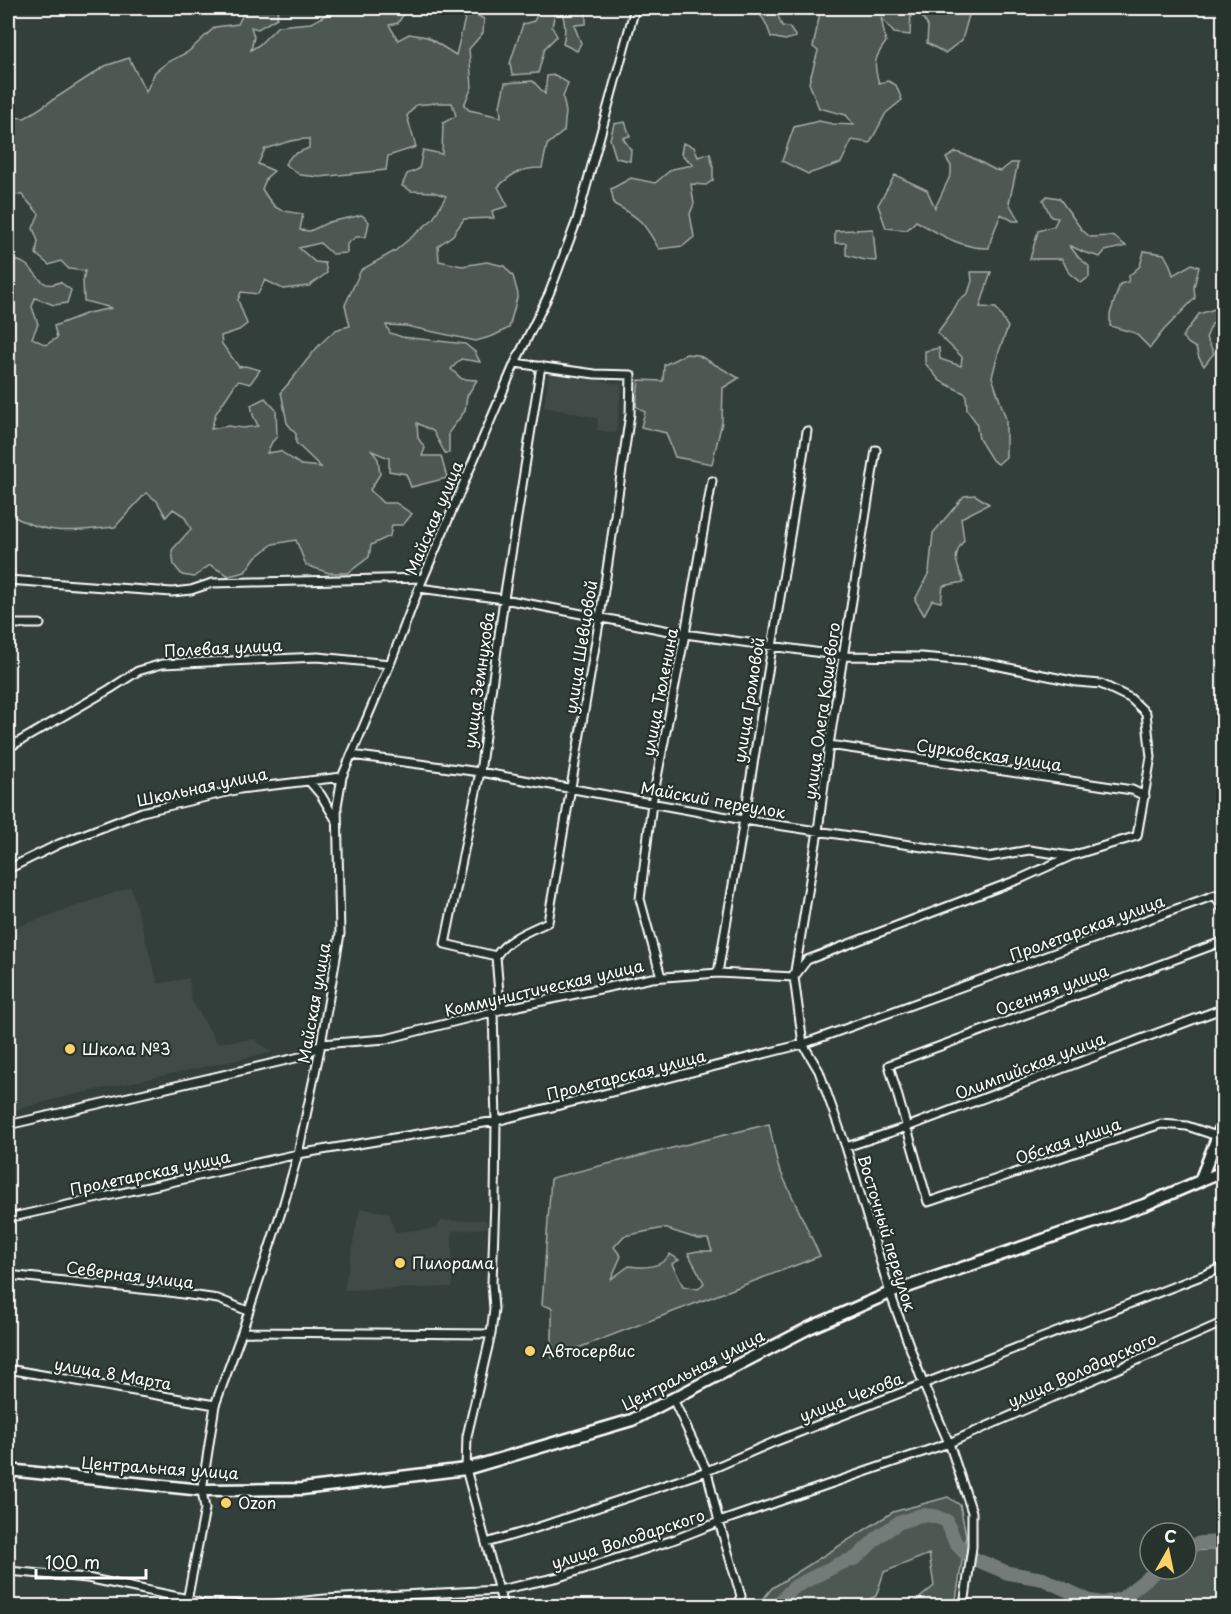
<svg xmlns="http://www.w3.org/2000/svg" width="1231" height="1614" font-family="'Playpen Sans',sans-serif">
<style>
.built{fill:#404c47}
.green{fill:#4d5853;stroke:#a6aca9;stroke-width:1.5;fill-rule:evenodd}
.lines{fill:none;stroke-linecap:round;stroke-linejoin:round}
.river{stroke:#737b78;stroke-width:14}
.minor-casing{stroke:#fff;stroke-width:11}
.tertiary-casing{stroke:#fff;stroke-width:14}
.secondary-casing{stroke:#fff;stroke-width:15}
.minor{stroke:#26332d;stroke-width:7}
.tertiary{stroke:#26332d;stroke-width:9}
.secondary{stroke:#26332d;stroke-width:10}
.poi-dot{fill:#ffd166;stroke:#26332d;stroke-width:2}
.labels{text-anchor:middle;stroke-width:4.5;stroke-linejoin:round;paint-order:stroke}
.street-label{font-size:16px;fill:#fff;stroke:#26332d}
.poi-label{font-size:16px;fill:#fff;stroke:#26332d;text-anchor:start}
</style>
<rect width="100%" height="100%" fill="#333f3a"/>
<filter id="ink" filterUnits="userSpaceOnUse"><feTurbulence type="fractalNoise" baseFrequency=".0167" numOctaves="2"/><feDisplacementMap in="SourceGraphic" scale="12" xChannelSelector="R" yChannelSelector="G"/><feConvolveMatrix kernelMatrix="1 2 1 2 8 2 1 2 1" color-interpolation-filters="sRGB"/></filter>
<g filter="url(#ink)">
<path class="built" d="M549 373 622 384 616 433 597 430 598 418 544 407Z
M131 887 158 984 189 978 191 999 217 1043 256 1039 259 1044 273 1052 63 1097 8 1112V930Z
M360 1208 389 1213 395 1232 436 1229 441 1221 486 1220 487 1228 452 1231V1287L344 1290Z"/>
<path class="green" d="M246 8H278L277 18 258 29 251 27 254 37 251 50 259 45 278 26 311 23 339 8H395L403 15 398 23 389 25 398 40 409 34 427 37 456 55 467 10 484 19 483 33 469 49 472 87 464 105 469 110 501 117 500 106 505 83 533 81 545 94 547 76 555 75 568 83 563 97 566 112 564 131 547 145 542 168C522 168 512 173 498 187L508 206 492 211 494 218 464 219 453 235 438 246 439 261 462 266 487 262 504 266 513 276 518 294 509 328 493 336 476 341 406 326 386 325 390 333 402 337 465 344 475 352 480 362 461 359 451 369 462 379 477 380 467 396 465 411 449 432V453H445L433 431 417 423 418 438 425 448 422 456H441L447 478 411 487 406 474 389 471V458L372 451 378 459 380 474 370 490 383 503H396L412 514 403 525H392L390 536 371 545 369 557 348 573H329L306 565 296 540 273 544 254 559 245 572 229 576 210 565 194 577 182 575 174 565 172 550 191 529 184 516 173 509 166 517 157 501 146 493 115 527C73 531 46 537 8 513V272L16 260C19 261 22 262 25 264 39 273 40 291 60 282L71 290 67 303 54 305 35 298 32 307 38 324 32 338 46 345 57 338 54 326 88 313 112 308 84 301 83 281 85 271 69 269 61 261 49 265 36 254 38 241 33 228 39 214 22 195 8 194V117L25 118 105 66 129 58 146 92 155 72 168 62 188 52 215 27 238 24ZM436 103H452L456 116 443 123 442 154 423 150 419 169 407 174 402 186 411 191 433 192 446 196 433 219 395 251 361 270 345 305 350 326C346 327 340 328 336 330 314 346 300 372 281 392L287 423 296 434V443L321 467 301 465 280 451 267 453 272 442 277 437 276 410 265 398 251 405 253 415 258 426 243 428 228 426 211 429 216 413 236 383 239 381 250 384 260 370 245 366 239 367 222 344 221 336 239 330 247 324 238 300 241 292 258 294 265 280 283 289 309 286 327 273 325 263 315 262 299 248 320 243 332 254 347 253V244L356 237H366L369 222 362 215 329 222 310 231 300 230 303 214C278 211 275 211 262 189L267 177 274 171 258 164 265 149C279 145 294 138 309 139V148L292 155 285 164 300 175 320 177 386 170 388 156 416 147 407 116 416 105Z
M539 8H595L586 14V24L574 25 581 43 577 51 563 44C566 31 565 24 562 11L555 12 552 27 557 36 545 48 538 73 512 75 510 63 523 24 534 21 539 11Z
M752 8H775L782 26 789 27 796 37 785 40 771 37C767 25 764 15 752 9Z
M821 8H971L962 40 945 53 927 43 928 26 919 12 911 13 910 35 894 33 881 17 886 42C874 58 873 64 879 83L888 81 896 85 902 100 886 113 870 143 852 140 841 163 808 174 782 161 794 127 819 121 833 124 854 125 846 115 819 108 809 83 818 51 813 47Z
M625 122 630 136 623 138 631 150 630 161 616 158 610 139 614 124Z
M683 143 694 147 698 157 710 153 713 167V180L706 185 691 184 694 204 690 214 694 237 683 246 659 249C644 223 641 218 614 204L611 189 631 178 655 183 672 169 693 165 681 154Z
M956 152 971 157 995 170 1001 171 1011 163H1018L1009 203 1019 221H1013L1001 214 991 239 989 248C962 249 939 234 916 221L907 230 886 228 878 205 895 175 927 190 935 208 951 174V166L946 158Z
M1047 196 1059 198 1082 230 1090 237 1113 236 1126 246 1105 251 1100 257 1083 252 1069 245 1079 258 1089 266V277L1081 283 1069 273 1062 259H1030L1038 231 1054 226 1058 218 1051 217 1043 200Z
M873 229 876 261 865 260 846 255V243H835V231Z
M1144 251 1164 254 1170 265 1173 275 1192 264 1199 267 1194 287 1195 298 1163 331 1150 348 1135 333 1110 326V314L1120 284 1128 282 1129 276 1140 266Z
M971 272H991L980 307 996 308 1008 327 998 354 992 377 1006 419V457L998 464 992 460 979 439 976 422 967 410 966 394 940 381 925 363V351L939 348 940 359 961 366 962 357 937 333 951 314 959 300 968 293 972 281Z
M1221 307H1223V318L1212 324 1206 338 1214 353 1204 366 1199 358 1196 348 1189 344 1182 337 1199 314Z
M686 354 698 355 739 378 723 388 722 422 712 464 675 457 666 433 641 427 645 412 636 406 639 380 663 381 664 365Z
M975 495 989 504 961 518 964 540C951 557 957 564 964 582L943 586 941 602 932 600 924 615 915 600 929 572 933 533 964 496Z
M769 1124 778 1166 820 1256 552 1358V1308L542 1305 551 1178ZM664 1228 698 1239H708L712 1251H698L688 1253 704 1283 698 1289 683 1286 672 1264 679 1260 670 1254C662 1268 643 1268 629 1266L611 1279 621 1256 614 1247 624 1236Z
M948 1497 960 1505 966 1535 955 1606H910L934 1586 929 1554 884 1572 876 1596 856 1606H761L764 1598 772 1588 893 1512Z
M1223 1549V1606H1064L1066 1604 1113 1606 1166 1569H1186V1553L1188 1551Z"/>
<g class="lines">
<path class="river" d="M1186 1547 1201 1543 1224 1542
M776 1606 791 1590 796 1586 839 1564 856 1558 879 1536 898 1523 921 1515 934 1516 947 1521 955 1542 964 1552 977 1560 1008 1573 1043 1579 1090 1601 1102 1603 1121 1599 1159 1569"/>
<g class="minor-casing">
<path id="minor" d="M876 450 829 745 818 831 794 977 803 1044 819 1071 846 1147 890 1293 923 1383 949 1443 972 1512V1547L964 1606
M8 580 172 592 191 590 212 583 423 578
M8 624H40
M829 745 1132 790 1145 796
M8 748 110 689 138 671 162 664 318 657 390 664
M351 755 480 772 744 820 989 857 1029 850 1071 856
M309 781 321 795 336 820
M8 869 59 844 142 812 240 789 342 777
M496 956 445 944 480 772 504 599 541 366
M718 973 744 820 807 431
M661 977 640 899 652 803 685 634 712 481
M504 1009 499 993 496 956C508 938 529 931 548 922L600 617 630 414 631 375 595 374 515 363
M493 1012 496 1121 495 1200 492 1283 494 1309 491 1334 467 1436 466 1469 503 1606
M8 1125 304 1056 321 1044 386 1039 504 1009 652 978 718 973 794 977 807 960 1020 879 1071 856 1137 836 1151 757 1146 713 1130 698 1101 684 1077 682 980 662 921 657 843 656 685 634 504 599 419 588
M1217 1136 1187 1126 1161 1124 928 1202 889 1065 1224 941
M846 1147 907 1127 1216 1011 1224 1009
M8 1218 298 1154 496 1121 803 1044 1215 895 1224 911
M8 1275 169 1292 218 1299 248 1311
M242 1332 491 1334
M8 1369 215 1405
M673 1399 707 1471 719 1522 741 1596 737 1605 727 1606
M486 1543 530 1530 707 1471 774 1442 1224 1267
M8 1571 87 1578 188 1599 203 1604 268 1605 325 1599 499 1590 559 1577 673 1540 719 1522 949 1443 1224 1322
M186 1606 205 1509 202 1490 215 1405 242 1332 284 1203 298 1154 321 1044 340 934 337 806 342 777 390 664 419 588 515 363 549 294 577 220 635 8"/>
</g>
<g class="tertiary-casing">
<path id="tertiary" d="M1200 1181 1224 1171"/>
</g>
<g class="secondary-casing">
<path id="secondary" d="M8 1470 202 1490 302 1489 466 1469 632 1420 809 1328 890 1293 1144 1205 1200 1181 1224 1120"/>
</g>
<use href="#minor" class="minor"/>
<use href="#tertiary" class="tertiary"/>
<use href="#secondary" class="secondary"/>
</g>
</g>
<g class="poi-dot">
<circle cx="70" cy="1049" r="6"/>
<circle cx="400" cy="1263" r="6"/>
<circle cx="530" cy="1351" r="6"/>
<circle cx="226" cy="1503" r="6"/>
</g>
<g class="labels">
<g class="street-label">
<text transform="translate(434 518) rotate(-67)" y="6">Майская улица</text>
<text transform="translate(581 647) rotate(-81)" y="6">улица Шевцовой</text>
<text transform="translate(223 648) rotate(-3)" y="6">Полевая улица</text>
<text transform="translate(479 680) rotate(-82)" y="6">улица Земнухова</text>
<text transform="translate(660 692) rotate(-79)" y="6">улица Тюленина</text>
<text transform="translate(749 700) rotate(-81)" y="6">улица Громовой</text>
<text transform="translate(822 711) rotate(-82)" y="6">улица Олега Кошевого</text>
<text transform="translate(989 755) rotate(8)" y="6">Сурковская улица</text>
<text transform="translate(202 787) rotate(-12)" y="6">Школьная улица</text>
<text transform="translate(713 800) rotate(10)" y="6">Майский переулок</text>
<text transform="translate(1087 928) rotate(-20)" y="6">Пролетарская улица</text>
<text transform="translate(544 988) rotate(-13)" y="6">Коммунистическая улица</text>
<text transform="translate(1052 990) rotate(-20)" y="6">Осенняя улица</text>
<text transform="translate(314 1003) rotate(-80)" y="6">Майская улица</text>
<text transform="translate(1030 1066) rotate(-21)" y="6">Олимпийская улица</text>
<text transform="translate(626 1075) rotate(-14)" y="6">Пролетарская улица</text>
<text transform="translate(1068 1141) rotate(-19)" y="6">Обская улица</text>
<text transform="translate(150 1173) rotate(-12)" y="6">Пролетарская улица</text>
<text transform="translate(887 1233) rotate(73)" y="6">Восточный переулок</text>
<text transform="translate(130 1275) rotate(7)" y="6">Северная улица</text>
<text transform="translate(693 1370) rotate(-27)" y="6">Центральная улица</text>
<text transform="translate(1082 1370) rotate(-24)" y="6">улица Володарского</text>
<text transform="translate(113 1374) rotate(10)" y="6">улица 8 Марта</text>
<text transform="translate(851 1397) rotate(-21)" y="6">улица Чехова</text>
<text transform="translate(160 1468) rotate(4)" y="6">Центральная улица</text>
<text transform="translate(628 1539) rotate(-18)" y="6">улица Володарского</text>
</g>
<g class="poi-label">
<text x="82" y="1055">Школа №3</text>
<text x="412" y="1269">Пилорама</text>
<text x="542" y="1357">Автосервис</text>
<text x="238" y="1509">Ozon</text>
</g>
</g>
<rect width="1231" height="1614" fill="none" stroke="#26332d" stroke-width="30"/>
<rect x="15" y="15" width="1201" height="1584" fill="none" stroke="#fff" stroke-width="2" filter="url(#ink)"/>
<g transform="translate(1168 1551) rotate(9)"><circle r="28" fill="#26332d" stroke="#7d8581" stroke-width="1.5"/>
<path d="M0-4.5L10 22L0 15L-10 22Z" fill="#ffd166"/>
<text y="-9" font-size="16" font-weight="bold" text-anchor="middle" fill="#ffffff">С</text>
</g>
<path d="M36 1569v9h110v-9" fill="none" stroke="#ffffff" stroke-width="3"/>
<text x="45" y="1569" font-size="18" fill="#ffffff" stroke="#26332d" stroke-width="4.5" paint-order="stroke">100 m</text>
</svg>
